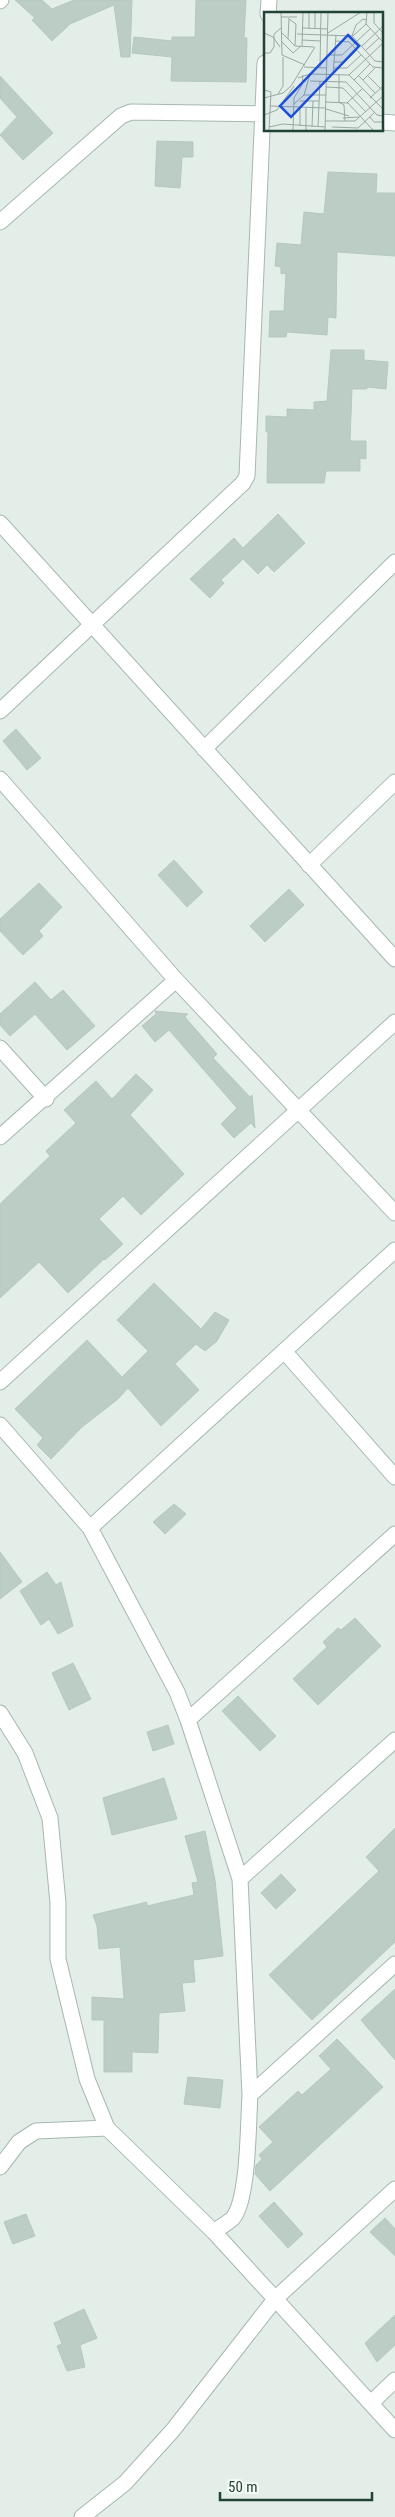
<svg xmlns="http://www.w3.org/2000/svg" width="395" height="2517" font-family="'Roboto Condensed',sans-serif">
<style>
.building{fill:#bbcdc4;stroke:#b5c9bf}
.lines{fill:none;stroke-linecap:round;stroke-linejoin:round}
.minor-casing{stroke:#a6b7b0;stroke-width:17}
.minor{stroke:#fff;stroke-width:15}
.inset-road{fill:none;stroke:#96a9a2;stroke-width:1}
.view{fill:#1d4ed8;fill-opacity:0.15;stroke:#1d4ed8;stroke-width:2.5}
.inset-edge{fill:none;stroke:#214237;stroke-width:2.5}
</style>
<rect width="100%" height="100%" fill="#e4eee9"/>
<path class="building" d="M15 0H42L52 9 74 0H132L130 57H121L114 5 70 24 52 41 32 20 35 18Z
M196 0H246L244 38H247L246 82 171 81 172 57 132 53 134 37 172 41V37H195Z
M0 76 53 133 23 160 0 135 17 117 0 98Z
M157 141 193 142V157H182L180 188 155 186Z
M328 172 377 174 376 193H395V256L337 252 336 318 328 317 327 335 287 332 286 337H269L270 311H284L286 273 281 274V267L275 266 277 243 301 245 304 212 324 214Z
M331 350H364V360L388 362 386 389 367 387V389H352L350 441H366V459L360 458V471H326L324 483H267L268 432H266V416L287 417V409L314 410V402L327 401Z
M278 514 305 543 274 572 267 565 258 574 243 559 221 580 224 583 210 598 190 579 234 538 243 548Z
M16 729 41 758 27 770 3 741Z
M174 860 203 892 187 907 158 875Z
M39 883 62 907 39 931 43 936 23 955 0 931V919Z
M289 889 304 905 265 942 250 926Z
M35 982 51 1000 63 990 95 1026 67 1050 35 1014 10 1036 0 1025V1014Z
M155 1011 188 1014 185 1017 217 1054 213 1058 250 1097 252 1095 255 1128 251 1123 234 1138 221 1124 237 1108 169 1030 155 1042 142 1026 156 1014Z
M136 1074 153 1090 130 1115 184 1174 141 1215 123 1196 99 1219 123 1244 105 1260 104 1259 68 1293 39 1262 0 1298V1204L50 1156 46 1151 76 1123 64 1110 96 1081 112 1099Z
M154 1283 201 1329 215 1312 229 1320 217 1341 205 1351 196 1344 175 1364 199 1390 161 1426 128 1388 118 1399 82 1427 51 1459 37 1445 43 1438 15 1409 87 1340 122 1377 148 1351 117 1320Z
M174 1504 186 1514 165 1534 153 1522Z
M0 1552 22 1582 0 1599Z
M47 1572 56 1585 61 1582 73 1626 58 1634 49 1619 41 1625 20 1591Z
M355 1618 381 1646 318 1705 293 1679 327 1647 323 1642 338 1628 341 1630Z
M73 1663 91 1699 69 1710 52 1673Z
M238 1696 276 1736 260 1751 222 1711Z
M168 1725 174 1744 153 1751 147 1732Z
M164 1778 177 1819 112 1835 103 1798Z
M395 1828V1942L312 2020 269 1975 379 1871 366 1857Z
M205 1831 215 1880 223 1956 193 1960 195 1982 182 1983 185 2011 159 2013 158 2053 132 2052V2072H104V2020H92V1997L124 1999 120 1947 99 1949 97 1926 93 1915 147 1902V1906L194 1895 192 1883 198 1882 185 1836Z
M281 1874 296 1890 276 1909 261 1893Z
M395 1989V2060L361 2020Z
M337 2039 383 2087 270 2191 255 2174 256 2165 262 2159 259 2155 273 2142 259 2127 298 2091 302 2095 331 2069 319 2056Z
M188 2077 223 2080 220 2108 184 2104Z
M274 2202 303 2234 288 2248 259 2216Z
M26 2214 35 2236 13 2244 4 2222Z
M385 2218 395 2229V2256L370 2232Z
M84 2309 97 2338 80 2345 85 2367 67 2371 57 2346 62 2344 54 2323Z
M395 2315V2345L377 2362 365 2343Z"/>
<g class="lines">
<g class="minor-casing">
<path id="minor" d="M0 1 1 0
M268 14 269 0
M381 122 395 123
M0 222 121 116 131 112 265 114
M0 523 395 959
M0 711 243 483 247 476 265 63
M204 749 395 562
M0 779 176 980 395 1213
M309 865 395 782
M0 1048 46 1099
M0 1137 176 980
M284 1351 395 1477
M0 1382 395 1022
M0 1425 90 1528 177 1692 188 1720 240 1879 250 2095C248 2122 249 2198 233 2218 228 2223 220 2227 214 2232
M90 1528 395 1250
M0 1713 25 1753 50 1818 58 1903V1959L87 2079 107 2128 214 2232 395 2430
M188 1720 395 1534
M240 1879 395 1740
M250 2095 395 1964
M0 2167 19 2142 36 2131 107 2128
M371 2403 395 2380
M82 2517 125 2483 173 2430 276 2298 395 2189"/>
</g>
<use href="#minor" class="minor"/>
</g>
<g transform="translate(264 12)">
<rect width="119" height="119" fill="#e4eee9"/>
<path class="inset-road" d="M17 0 18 43 41 53M103 0 102 12 119 30M110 0V11L119 21M17 5H33M25 7 32 12 31 33M39 16 64 17M45 16V0M51 16V0M17 20 31 34 50 35M0 21 9 25 16 35M64 21 97 0M33 22 88 24 111 49 119 50M88 24 92 13 99 7 102 8M89 24 102 12M24 27 25 6M38 28 57 29M17 29 29 41 37 34M71 29 85 30 109 55 119 56M38 34 39 0M98 34 119 14M102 38 115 26M0 41H6L10 35V22L17 16M63 43H78L106 17M70 50H81L93 38M40 55 63 56M56 55 57 0M70 56H83L97 43M69 63 72 23M75 63V90L80 93 81 109M85 63 119 31M103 63 119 79M95 64 111 81M34 66 46 62 85 63 119 97M90 68 106 52M99 68 111 56M46 69 82 70 113 103 119 104M62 75 79 76 102 100M0 78 7 80 5 118M14 82 19 74V45M40 83H62M0 86 19 81 27 74 51 35M106 86 119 74M36 89H55M62 90 84 91 109 118M83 91 98 77M30 92 40 83 46 62M6 94 62 96M62 97 85 104M0 103 13 98 30 74M106 105 110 110H119M79 106 95 105M61 109H91L119 84M36 114V95M5 115 19 112 61 115M48 115 49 89M54 115 56 69M68 115 94 116 111 100M29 118 30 86 38 73 39 63M42 118V96M61 118 64 0"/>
<path class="view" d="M84 23 95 34 27 105 16 94Z"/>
<rect width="119" height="119" class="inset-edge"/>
</g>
<path d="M220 2492v8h152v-8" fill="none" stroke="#214237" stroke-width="2.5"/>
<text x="228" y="2492" font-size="15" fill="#214237" stroke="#f5faf7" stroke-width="4" paint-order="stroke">50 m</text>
</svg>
